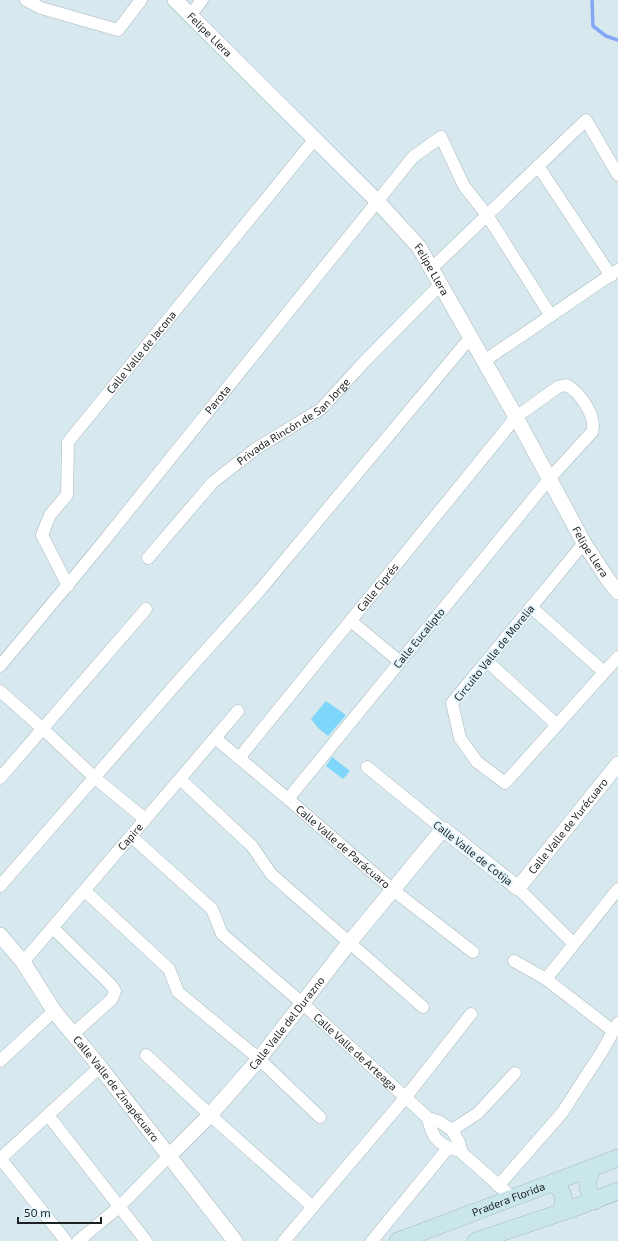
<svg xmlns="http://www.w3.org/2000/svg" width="618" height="1241" font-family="'Exo 2',sans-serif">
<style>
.green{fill:#7ed7fb}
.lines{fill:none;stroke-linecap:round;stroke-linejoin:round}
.stream{stroke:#83a9f5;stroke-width:3.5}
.minor-casing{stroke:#a8b8bf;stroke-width:13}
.tertiary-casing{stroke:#a8b8bf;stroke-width:16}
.secondary-casing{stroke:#a8b8bf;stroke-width:18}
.minor{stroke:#fff;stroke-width:12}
.tertiary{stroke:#fff;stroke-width:15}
.secondary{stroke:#c9e6eb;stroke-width:17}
.labels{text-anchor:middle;stroke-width:4;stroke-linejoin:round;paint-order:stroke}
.street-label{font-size:11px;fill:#1c2224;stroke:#e4f5fc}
</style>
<rect width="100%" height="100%" fill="#d7e8ef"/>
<path class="green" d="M326 701 346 715 328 736 319 729 311 719Z
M332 757 350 771 343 779 326 766Z"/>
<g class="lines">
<path class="stream" d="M592 0 593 26 606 36 618 40"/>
<g class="minor-casing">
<g id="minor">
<path d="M26 0 41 8 118 30 141 0"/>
<path d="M190 16 202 0"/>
<path d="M538 166 611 276"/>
<path d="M431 269 586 120 618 175"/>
<path d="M484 361 618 270"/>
<path d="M584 543 452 703 460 738 477 762 505 783 618 657"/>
<path id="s1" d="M148 558 213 482 257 448 321 409 364 362 440 285"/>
<path id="s2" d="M68 586 42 535 50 515 67 495 68 442 314 140"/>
<path d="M531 607 604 672"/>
<path d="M351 621 400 662"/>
<path d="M487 661 557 725"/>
<path id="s3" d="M0 666 95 552 413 157 441 137 464 186 487 215 551 316"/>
<path d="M0 691 43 729 95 778 145 819"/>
<path id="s4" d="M215 738 288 799 393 890 473 952"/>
<path id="s5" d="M239 758 516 417 558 387 566 385C579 391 597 416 592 432L550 478 288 799"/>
<path d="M367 767 443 829"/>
<path d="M0 778 146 609"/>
<path d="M180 779 252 846 271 874 423 1007"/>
<path id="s6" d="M131 836 212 909 222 934 302 1003 428 1118 440 1122 452 1130 459 1142 462 1153 513 1198"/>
<path d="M0 886 175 685 260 590 470 338"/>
<path d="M518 888 574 944"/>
<path d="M85 891 169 969 178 992 259 1059 320 1117"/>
<path d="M53 928 111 985 115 991 112 999 73 1034"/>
<path d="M514 961 546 979 613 1031"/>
<path id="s7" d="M23 962 238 711"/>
<path d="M546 979 618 889"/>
<path d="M146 1055 210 1115 313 1207"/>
<path d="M0 1061 54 1011"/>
<path d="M48 1115 146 1241"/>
<path d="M428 1118C432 1137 437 1144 456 1150"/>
<path d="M452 1130 478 1113 515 1073"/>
<path d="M0 1158 66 1241"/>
<path d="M1 1158 100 1067"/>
<path d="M498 1186 562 1113 601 1053 618 1023"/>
<path d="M78 1241 119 1207 169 1156"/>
<path d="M284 1241 405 1098 471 1014"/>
<path d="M372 1241 448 1148"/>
</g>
</g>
<g class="tertiary-casing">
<g id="tertiary">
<path id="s8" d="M175 0 377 201 419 247 516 417 584 543 609 581 618 592"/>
<path id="s9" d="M0 935 23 962 54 1011 100 1067 235 1241"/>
<path id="s10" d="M169 1156 210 1115 259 1059 349 943 443 829 518 888 618 764"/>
</g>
</g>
<g class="secondary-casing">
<g id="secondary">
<path d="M593 1168C586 1180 586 1189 594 1201"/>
<path d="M553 1183C564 1191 566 1200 561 1212"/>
<path id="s11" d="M398 1241 618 1158"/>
<path d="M476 1241 571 1209 618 1191"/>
</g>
</g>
<use href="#minor" class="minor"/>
<use href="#tertiary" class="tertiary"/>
<use href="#secondary" class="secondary"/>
</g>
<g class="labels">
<g class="street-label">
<text dy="4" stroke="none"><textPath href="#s8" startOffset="49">Felipe Llera</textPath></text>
<text dy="4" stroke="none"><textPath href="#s8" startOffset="373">Felipe Llera</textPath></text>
<text dy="4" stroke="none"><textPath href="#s2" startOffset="274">Calle Valle de Jacona</textPath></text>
<text dy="4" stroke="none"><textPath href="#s3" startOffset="344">Parota</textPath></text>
<text dy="4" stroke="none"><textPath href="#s1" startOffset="201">Privada Rincón de San Jorge</textPath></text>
<text dy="4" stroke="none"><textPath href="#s8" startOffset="697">Felipe Llera</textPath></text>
<text dy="4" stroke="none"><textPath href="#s5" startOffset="220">Calle Ciprés</textPath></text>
<text transform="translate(419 638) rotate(-51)" y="4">Calle Eucalipto</text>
<text transform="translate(494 653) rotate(-51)" y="4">Circuito Valle de Morelia</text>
<text dy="4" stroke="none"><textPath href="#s10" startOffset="602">Calle Valle de Yurécuaro</textPath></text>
<text dy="4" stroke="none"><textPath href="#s7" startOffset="165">Capire</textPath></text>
<text dy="4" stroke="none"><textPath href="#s4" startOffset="168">Calle Valle de Parácuaro</textPath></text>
<text transform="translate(473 853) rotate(38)" y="4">Calle Valle de Cotija</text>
<text dy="4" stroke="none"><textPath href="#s10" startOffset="178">Calle Valle del Durazno</textPath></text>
<text dy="4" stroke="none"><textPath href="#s6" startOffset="314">Calle Valle de Arteaga</textPath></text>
<text dy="4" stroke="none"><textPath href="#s9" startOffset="193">Calle Valle de Zinapécuaro</textPath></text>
<text dy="4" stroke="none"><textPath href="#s11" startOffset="118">Pradera Florida</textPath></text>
</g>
</g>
<path d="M18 1217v6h83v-6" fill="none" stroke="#1c2224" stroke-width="2"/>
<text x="24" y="1217" font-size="12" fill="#1c2224" stroke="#e4f5fc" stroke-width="3" paint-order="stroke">50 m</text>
</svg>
